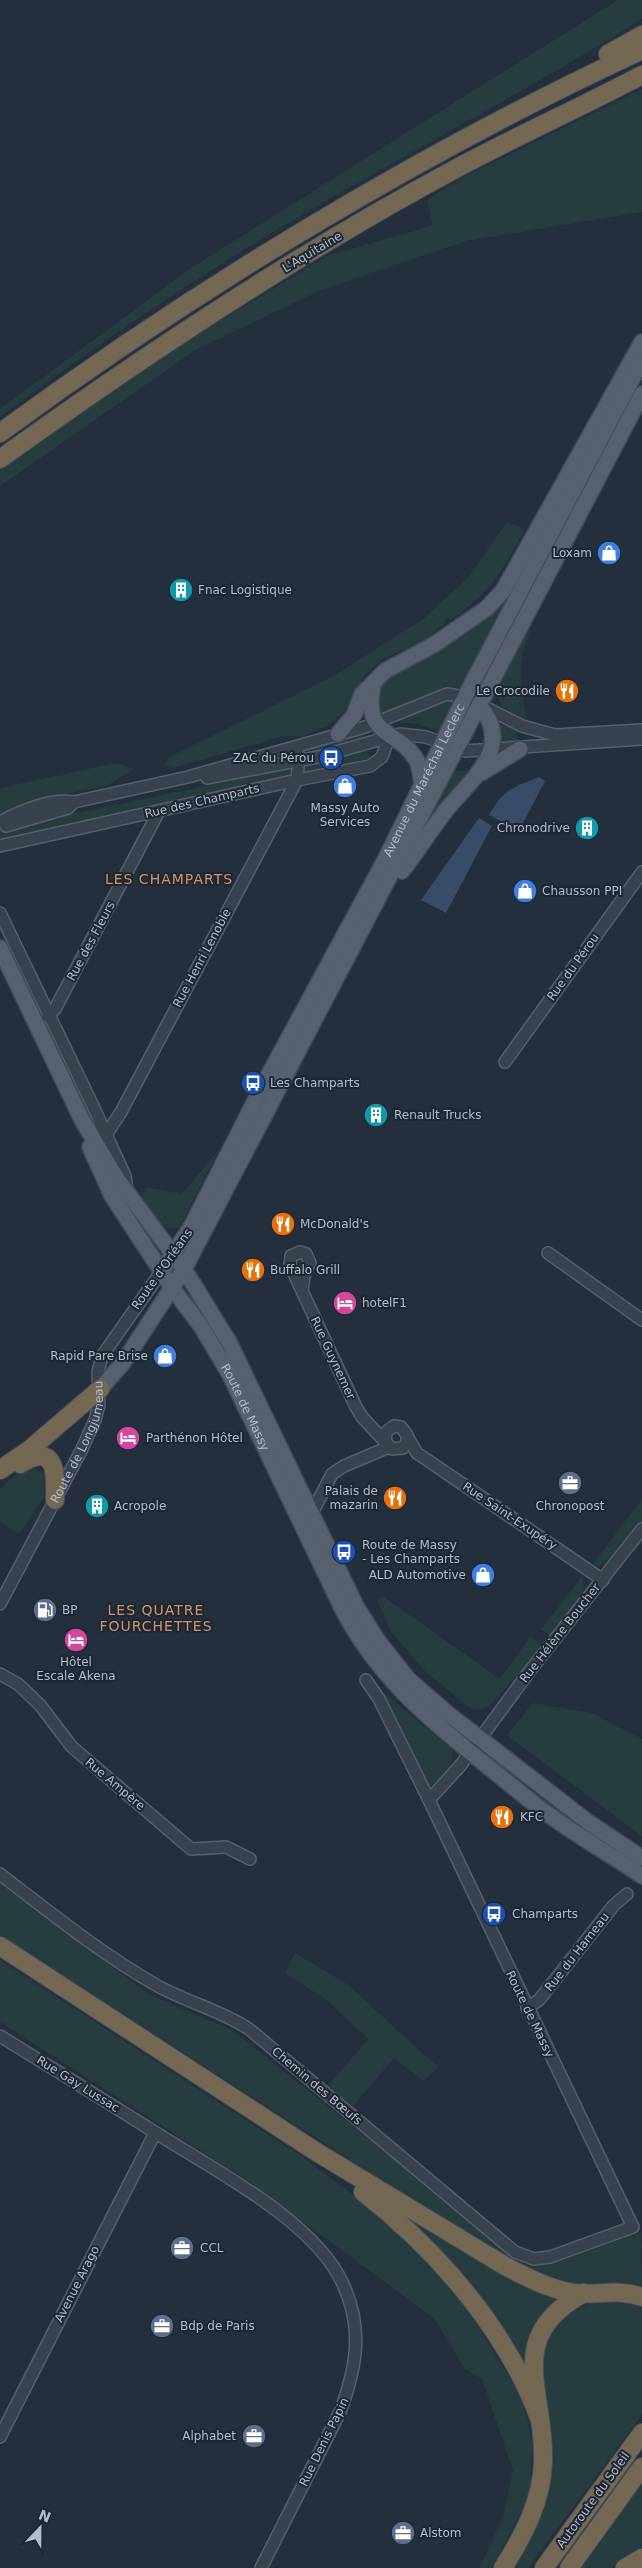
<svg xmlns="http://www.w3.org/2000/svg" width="642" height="2568" font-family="'DejaVu Sans',sans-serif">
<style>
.green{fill:#263c3f}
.water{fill:#394c67}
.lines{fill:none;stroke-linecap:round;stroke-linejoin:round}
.minor-casing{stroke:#565f6c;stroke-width:14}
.major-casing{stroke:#414a57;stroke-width:18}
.highway-casing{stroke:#434c59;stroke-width:20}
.minor{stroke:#38414e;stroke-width:11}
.major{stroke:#56606e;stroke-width:15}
.highway{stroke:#746855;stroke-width:18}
.labels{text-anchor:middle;stroke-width:4;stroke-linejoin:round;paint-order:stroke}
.street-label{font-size:12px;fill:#b4bcc9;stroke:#1d2633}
.poi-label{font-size:12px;fill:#b4bcc9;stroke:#1d2633;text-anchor:start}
.neighbourhood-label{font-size:14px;letter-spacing:1px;fill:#d59563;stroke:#1d2633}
</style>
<rect width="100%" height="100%" fill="#242f3e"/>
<path class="green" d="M618 0H642V19C521 95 393 160 270 234 177 290 87 352 0 417V409L194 266Z
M642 89V212L467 241 319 291 197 349 0 486V469L65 421 192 338 327 256 433 225 427 200 461 178Z
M507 522 521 528 523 533C500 574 490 593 450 620L448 618 444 621 445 624 436 629 432 636 383 659 365 674 345 710 329 725 302 737 283 736 173 768 165 765 168 758 335 675 423 619 468 578Z
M513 585 517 587 463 687 440 690 381 715C374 705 379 688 387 680L475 626 489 615Z
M526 629 530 632C515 668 521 684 527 721 512 713 498 709 497 690Z
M457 698 442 731 412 723 394 722 440 701Z
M495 722 518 731 517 743 498 745Z
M365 734 366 739C344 744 325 753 303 755 316 738 345 738 365 734Z
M364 752 376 758 372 762 305 774 301 772 304 766Z
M115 763 135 769 108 785 28 802 0 818V788Z
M292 768 289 778 0 840V832L14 826Z
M471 770 429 821 428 818 451 771Z
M218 1151 180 1227C158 1232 153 1214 141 1199L146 1187 182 1194Z
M34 1467 50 1479 46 1494 19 1534 0 1522V1489L15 1475Z
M642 1499V1521L611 1560 599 1566 592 1565Z
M582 1576 584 1588 578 1601 579 1602 555 1635H549L541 1630Z
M384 1597 500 1679 531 1636 543 1647 487 1708 473 1710 426 1672 391 1632 377 1599Z
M384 1693 453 1750C453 1768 441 1776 429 1788Z
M533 1703 592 1713 642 1739V1836L507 1735Z
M0 1882 150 1995 232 2030 519 2258 533 2265 560 2259 625 2236 641 2233 642 2289 617 2284 577 2285 557 2283 528 2272 475 2240 0 1935Z
M295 1953 347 1984 438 2067 424 2081 394 2058 353 2106 328 2086 368 2039 325 1999 285 1973Z
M0 1960 301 2156 375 2211 415 2248 469 2312 524 2401 533 2446 529 2497 492 2568H479L503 2518 513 2470 482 2379 465 2369 435 2319 245 2179 0 2022Z
M388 2203 560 2298 540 2320 525 2369Z
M608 2301 637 2305 642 2308V2415L528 2568H511L539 2522 551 2474 552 2430 541 2375 544 2348 557 2321 575 2308Z
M642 2482V2547L612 2568H581Z"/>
<path class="water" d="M539 777 545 781 519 831 489 815C504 789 512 788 539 777Z
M479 818 492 826 446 913 421 900Z"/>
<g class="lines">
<g class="minor-casing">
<g id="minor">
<path d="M207 778 318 757 400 734 426 737 465 751 642 739"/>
<path d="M0 822C20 811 51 798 74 802L188 777 365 727 447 694 465 697 522 726 555 735 642 730"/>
<path d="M6 826 68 808 74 802"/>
<path d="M0 846 297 780 370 766 382 757 389 737"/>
<path d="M0 913 93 1106 125 1176 127 1191"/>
<path d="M48 1016 55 1009 159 811"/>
<path d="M505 1062 642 872"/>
<path d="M106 1135 121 1112 297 780 299 755"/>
<path d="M548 1253 642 1320"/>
<path d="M302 1290 305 1271 310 1263 306 1254 300 1252 291 1256 290 1265 356 1407 362 1417 392 1449 403 1448 407 1442V1435L401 1427 394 1426 386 1432 385 1442"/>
<path d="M408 1438 417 1453 603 1580"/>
<path d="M312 1513 332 1474 344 1466 389 1447"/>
<path id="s1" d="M0 1604 82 1449 95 1420 99 1405 98 1372 102 1356 161 1272"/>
<path d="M0 1674 18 1684 40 1705 72 1747 191 1849 226 1847 250 1859"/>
<path d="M429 1800 460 1766 529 1672 642 1529"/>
<path d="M0 1874C51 1913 100 1953 156 1985 186 2002 220 2010 249 2029L515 2252 534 2259 550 2257 633 2227 429 1800 379 1699 366 1680"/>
<path d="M527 2008 539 2000 614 1905 627 1894"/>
<path d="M0 2036C54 2069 107 2102 161 2136 218 2172 315 2222 343 2284 364 2329 356 2369 340 2412L261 2568"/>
<path d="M0 2437 155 2133"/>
</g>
</g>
<g class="major-casing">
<g id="major">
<path d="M373 686C362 739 400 729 417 761 420 768 421 777 422 784"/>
<path d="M338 734 354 715 362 694 385 671 435 644 487 608 503 591 642 342"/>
<path d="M481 773 520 749"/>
<path d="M402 871C418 851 431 829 447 809 472 779 515 746 479 705"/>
<path d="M0 948 82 1120 118 1180 184 1269 229 1342 356 1606 378 1641 408 1679 447 1713 588 1822 642 1858"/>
<path id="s2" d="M90 1147 112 1196 173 1289 201 1326 230 1375 342 1608C376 1674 424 1715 481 1761 507 1781 532 1804 559 1822 586 1841 615 1857 642 1876"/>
<path id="s3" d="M161 1272 191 1227 261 1089 385 860 465 697 642 360"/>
<path d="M100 1389 123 1363 184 1269 642 394"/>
</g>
</g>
<g class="highway-casing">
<path id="highway" d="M608 54 642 35
M0 433C197 288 420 153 642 50
M0 459C147 353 300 252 459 167 519 135 581 107 642 75
M20 1464C57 1441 56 1474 55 1500
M0 1470 29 1450 100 1389
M0 1946 315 2151 505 2266C526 2277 549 2289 573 2293 597 2296 617 2288 642 2297
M363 2192C438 2251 507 2330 540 2420
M503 2568C523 2536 542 2501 543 2462 546 2392 502 2337 584 2293
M544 2568 642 2433
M569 2568 642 2467
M625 2568 642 2558"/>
</g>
<use href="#minor" class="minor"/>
<use href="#major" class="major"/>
<use href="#highway" class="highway"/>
</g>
<defs>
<g id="shop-disc" transform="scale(1.25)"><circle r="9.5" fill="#3f7fe0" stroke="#1d2633"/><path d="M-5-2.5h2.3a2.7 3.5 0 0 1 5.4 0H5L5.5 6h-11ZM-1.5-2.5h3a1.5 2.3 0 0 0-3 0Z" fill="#fff"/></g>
<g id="building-disc" transform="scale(1.25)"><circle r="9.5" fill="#0f9aa8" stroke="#1d2633"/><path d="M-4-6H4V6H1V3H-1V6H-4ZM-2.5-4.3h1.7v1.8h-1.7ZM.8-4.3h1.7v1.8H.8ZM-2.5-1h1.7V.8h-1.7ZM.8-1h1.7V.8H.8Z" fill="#fff"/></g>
<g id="restaurant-disc" transform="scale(1.25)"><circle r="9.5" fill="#e8710a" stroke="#1d2633"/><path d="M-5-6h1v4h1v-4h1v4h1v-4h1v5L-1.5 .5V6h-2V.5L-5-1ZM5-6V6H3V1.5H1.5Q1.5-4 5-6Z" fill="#fff"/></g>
<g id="bus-disc" transform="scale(1.25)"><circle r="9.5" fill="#1a4fb4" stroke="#1d2633"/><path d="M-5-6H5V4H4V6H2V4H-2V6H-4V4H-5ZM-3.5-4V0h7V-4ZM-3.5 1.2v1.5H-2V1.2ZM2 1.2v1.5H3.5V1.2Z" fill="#fff"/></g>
<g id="hotel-disc" transform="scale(1.25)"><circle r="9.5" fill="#d1479c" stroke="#1d2633"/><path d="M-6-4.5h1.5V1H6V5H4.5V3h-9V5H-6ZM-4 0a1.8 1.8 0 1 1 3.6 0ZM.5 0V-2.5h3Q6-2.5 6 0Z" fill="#fff"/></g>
<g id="office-disc" transform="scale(1.25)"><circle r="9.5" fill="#5c6f8a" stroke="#1d2633"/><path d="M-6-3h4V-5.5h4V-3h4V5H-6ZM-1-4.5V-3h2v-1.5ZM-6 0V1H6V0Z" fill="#fff"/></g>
<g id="fuel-disc" transform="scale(1.25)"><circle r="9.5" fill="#5c6f8a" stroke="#1d2633"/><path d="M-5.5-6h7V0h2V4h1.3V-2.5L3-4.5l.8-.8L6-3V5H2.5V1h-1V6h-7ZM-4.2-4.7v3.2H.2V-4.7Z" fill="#fff"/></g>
</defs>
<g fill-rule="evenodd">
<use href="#shop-disc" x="609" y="553"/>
<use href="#building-disc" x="181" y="590"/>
<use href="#restaurant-disc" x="567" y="691"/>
<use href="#bus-disc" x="331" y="758"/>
<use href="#shop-disc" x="345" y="786"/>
<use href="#building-disc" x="587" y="828"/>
<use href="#shop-disc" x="525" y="891"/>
<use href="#bus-disc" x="253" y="1083"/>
<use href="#building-disc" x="376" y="1115"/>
<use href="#restaurant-disc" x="283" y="1224"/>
<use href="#restaurant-disc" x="253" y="1270"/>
<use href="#hotel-disc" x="345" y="1303"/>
<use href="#shop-disc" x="165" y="1356"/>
<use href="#hotel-disc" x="128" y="1438"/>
<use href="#office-disc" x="570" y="1483"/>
<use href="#restaurant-disc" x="395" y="1498"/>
<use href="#building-disc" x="97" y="1506"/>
<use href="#bus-disc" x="344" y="1552"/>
<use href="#shop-disc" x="483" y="1575"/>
<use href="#fuel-disc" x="45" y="1610"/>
<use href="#hotel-disc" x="76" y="1640"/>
<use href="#restaurant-disc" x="502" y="1817"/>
<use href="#bus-disc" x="494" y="1914"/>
<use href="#office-disc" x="182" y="2248"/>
<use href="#office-disc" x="162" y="2326"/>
<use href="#office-disc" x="254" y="2436"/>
<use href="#office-disc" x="403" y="2533"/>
</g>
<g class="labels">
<g class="street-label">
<text transform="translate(312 252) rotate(-31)" y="4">L'Aquitaine</text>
<text dy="4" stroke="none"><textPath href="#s3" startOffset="558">Avenue du Maréchal Leclerc</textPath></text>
<text transform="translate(202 801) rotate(-13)" y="4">Rue des Champarts</text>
<text transform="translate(91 941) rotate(-62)" y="4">Rue des Fleurs</text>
<text transform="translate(202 958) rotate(-62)" y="4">Rue Henri Lenoble</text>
<text transform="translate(573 967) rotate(-54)" y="4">Rue du Pérou</text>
<text transform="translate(162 1269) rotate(-55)" y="4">Route d'Orléans</text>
<text transform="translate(333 1358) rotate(65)" y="4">Rue Guynemer</text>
<text dy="4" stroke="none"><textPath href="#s2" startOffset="304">Route de Massy</textPath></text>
<text dy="4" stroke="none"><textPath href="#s1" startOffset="181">Route de Longjumeau</textPath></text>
<text transform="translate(510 1516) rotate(34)" y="4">Rue Saint-Exupéry</text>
<text transform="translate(560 1633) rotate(-52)" y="4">Rue Hélène Boucher</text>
<text transform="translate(115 1784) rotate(40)" y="4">Rue Ampère</text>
<text transform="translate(577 1952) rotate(-52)" y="4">Rue du Hameau</text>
<text transform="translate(530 2014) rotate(64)" y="4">Route de Massy</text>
<text transform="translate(78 2084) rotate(32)" y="4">Rue Gay Lussac</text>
<text transform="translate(317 2086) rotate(40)" y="4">Chemin des Bœufs</text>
<text transform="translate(77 2284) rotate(-63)" y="4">Avenue Arago</text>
<text transform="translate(324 2442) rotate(-64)" y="4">Rue Denis Papin</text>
<text transform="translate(593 2500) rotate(-54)" y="4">Autoroute du Soleil</text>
</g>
<g class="poi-label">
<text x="592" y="557" text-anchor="end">Loxam</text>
<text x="198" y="594">Fnac Logistique</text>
<text x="550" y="695" text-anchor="end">Le Crocodile</text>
<text x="314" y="762" text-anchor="end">ZAC du Pérou</text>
<text x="345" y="812" text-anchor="middle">Massy Auto<tspan x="345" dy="14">Services</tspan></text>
<text x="570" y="832" text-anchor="end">Chronodrive</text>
<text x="542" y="895">Chausson PPI</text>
<text x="270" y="1087">Les Champarts</text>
<text x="394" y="1119">Renault Trucks</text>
<text x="300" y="1228">McDonald's</text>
<text x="270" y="1274">Buffalo Grill</text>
<text x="362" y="1307">hotelF1</text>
<text x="148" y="1360" text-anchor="end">Rapid Pare Brise</text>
<text x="146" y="1442">Parthénon Hôtel</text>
<text x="378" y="1495" text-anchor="end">Palais de<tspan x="378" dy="14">mazarin</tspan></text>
<text x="114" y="1510">Acropole</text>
<text x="570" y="1510" text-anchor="middle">Chronopost</text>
<text x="362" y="1549">Route de Massy<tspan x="362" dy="14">- Les Champarts</tspan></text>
<text x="466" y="1579" text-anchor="end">ALD Automotive</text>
<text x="62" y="1614">BP</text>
<text x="76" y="1666" text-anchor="middle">Hôtel<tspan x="76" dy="14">Escale Akena</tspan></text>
<text x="520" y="1821">KFC</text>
<text x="512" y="1918">Champarts</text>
<text x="200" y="2252">CCL</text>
<text x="180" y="2330">Bdp de Paris</text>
<text x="236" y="2440" text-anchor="end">Alphabet</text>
<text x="420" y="2537">Alstom</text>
</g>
<g class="neighbourhood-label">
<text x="169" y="884">LES CHAMPARTS</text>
<text x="156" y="1615">LES QUATRE<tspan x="156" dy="16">FOURCHETTES</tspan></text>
</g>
</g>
<g transform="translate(40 2528) rotate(22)" stroke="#1d2633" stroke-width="4" paint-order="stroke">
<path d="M0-4L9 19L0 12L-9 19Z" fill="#b4bcc9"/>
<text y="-8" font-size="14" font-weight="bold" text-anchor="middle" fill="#b4bcc9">N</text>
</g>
</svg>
